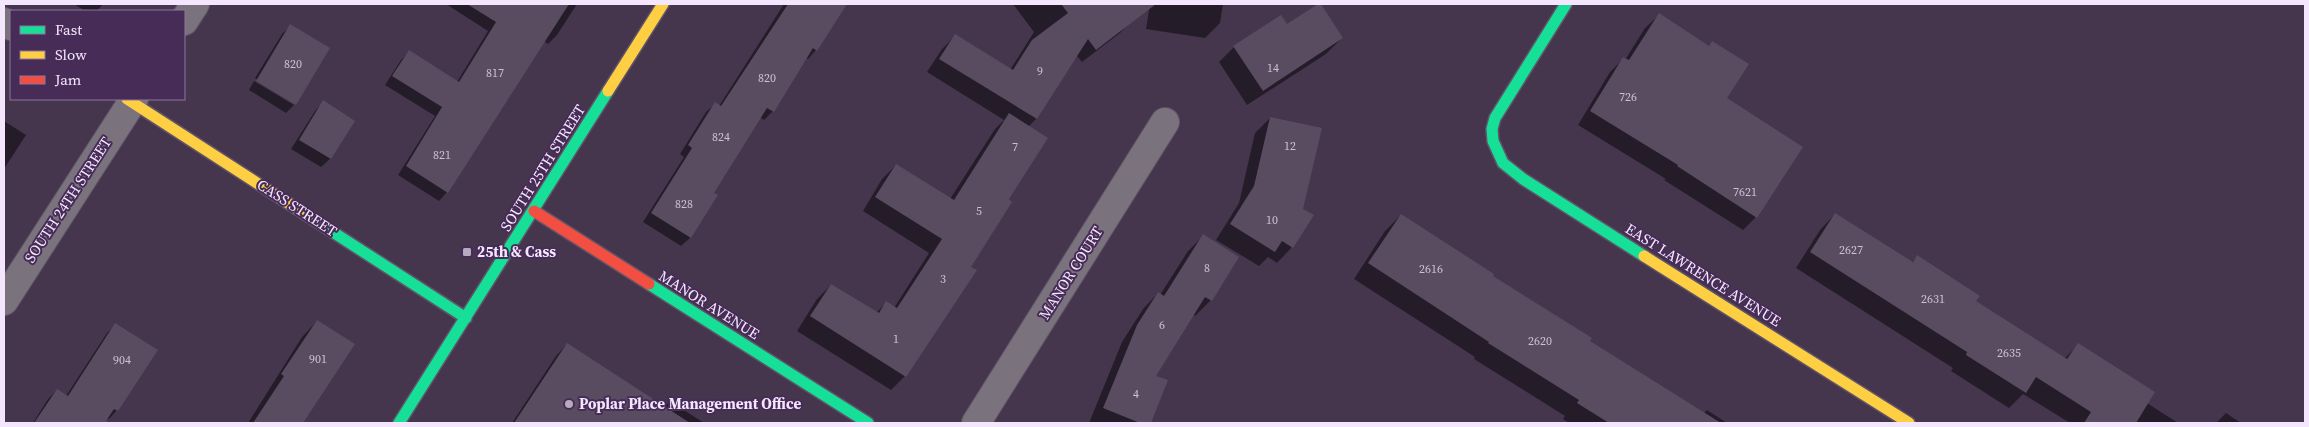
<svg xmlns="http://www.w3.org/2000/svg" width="2309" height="427" font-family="'Source Serif 4',serif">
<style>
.shadow{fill:#0007}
.building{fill:#594c60}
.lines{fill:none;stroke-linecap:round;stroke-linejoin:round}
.street-casing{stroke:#605468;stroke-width:30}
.fast-casing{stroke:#605468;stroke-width:14}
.slow-casing{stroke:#605468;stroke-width:14}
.jam-casing{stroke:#605468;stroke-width:14}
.street{stroke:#7a737e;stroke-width:28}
.fast{stroke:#16e098;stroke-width:11}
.slow{stroke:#ffcf43;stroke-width:11}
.jam{stroke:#f24e42;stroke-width:11}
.poi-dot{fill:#b7a9c0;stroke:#482c58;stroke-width:2}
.labels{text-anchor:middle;stroke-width:4;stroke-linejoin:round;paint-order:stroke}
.number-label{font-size:12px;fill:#cdc0d6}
.street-label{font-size:15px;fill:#f4e7fd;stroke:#482c58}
.poi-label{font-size:15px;font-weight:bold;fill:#f4e7fd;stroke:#482c58;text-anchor:start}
</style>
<rect width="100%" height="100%" fill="#45364e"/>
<path class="shadow" d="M74 4H103L97 11H85Z
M446 4H577L557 35 548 44 544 41 447 192 439 201 398 175 435 116 385 85 401 60 409 52 457 82 488 31Z
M784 4H845L816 50 808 59 806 58 773 111 764 120 760 117 713 193 717 196 690 238 681 246 643 222 684 157 680 154 706 112 715 104 719 106Z
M1013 4H1076L1079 6 1082 4H1121L1133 20 1120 33 1082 62 1076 55 1036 119 1028 127 969 267 905 376 891 390 797 331 817 299 831 285 876 313 886 303 894 308 929 253 863 211 882 179 896 165 950 199 995 129 1004 120 927 72 942 49 955 36 1010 70 1034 32Z
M1150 4H1223L1220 23 1205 38 1146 29Z
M1659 15 1708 47 1712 43 1756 217 1743 230 1664 180 1666 179 1578 125 1610 72 1624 58 1625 60 1645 28Z
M290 26 328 48 294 105V102L255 78 282 34Z
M1286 26 1342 38 1326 54 1247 105 1219 62 1234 47Z
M254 81 294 105 286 113 249 90Z
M323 102 353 121 330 159 321 167 291 149 315 111Z
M1270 118 1292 247 1277 263 1268 257 1259 266 1216 240 1239 203 1255 133Z
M4 121 26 135 4 169Z
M1835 214 1911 263 1917 257 1974 302 2064 359 2078 345 2147 403 2178 423H2070L2023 394 2009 408 1951 371 1953 368 1796 268 1820 230Z
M1401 215 1588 341 1703 414 1707 410 1727 423H1569L1563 419 1565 416 1474 359 1475 357 1354 279 1385 231Z
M1203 236 1238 257 1211 300 1195 316 1193 314 1154 376 1166 381 1149 423H1089L1122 342 1143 309 1158 293 1160 295 1188 251Z
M317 321 353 345 301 423H248L302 337Z
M116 324 117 410 109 419 107 418 103 423H33L48 399 57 390 66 396 107 333Z
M567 344 664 407 670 401 704 423H512L556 356Z
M2226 413 2241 423H2216Z"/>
<path class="building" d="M467 4H569L448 193 406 166 442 107 392 76 409 50 459 82 496 22Z
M788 4H847L817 51 813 48 774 112 767 108 714 193 718 195 691 238 651 213 692 148 688 145 715 102 721 106Z
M1061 4H1156L1096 50 1088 39 1037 119 939 59 955 34 1013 70 1032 40 1068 13Z
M1318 4H1321L1343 38 1263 91 1233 46 1281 15 1287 24Z
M1659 13 1709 46 1712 41 1749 64 1727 98 1803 147 1757 218 1677 166 1678 165 1590 111 1623 57 1629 60Z
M290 24 330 48 296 105 256 81Z
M323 100 355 121 331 159 299 140Z
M1009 113 1048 138 1009 199 1012 202 971 267 977 270 906 377 810 316 831 284 879 313 886 301 897 308 942 239 875 197 896 164 954 200Z
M1270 117 1322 128 1303 209 1314 215 1293 248 1282 241 1275 252 1230 224 1254 186Z
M1835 213 1913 262 1917 255 1980 296 1976 301 2067 359 2078 343 2155 392 2136 423H2084L2091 412 2036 377 2026 393 1966 355 1967 352 1810 252Z
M1401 214 1494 274 1493 276 1592 338 1590 341 1721 423H1609L1577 403 1579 400 1488 343 1489 342 1368 263Z
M1203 234 1239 257 1212 301 1205 297 1156 376 1168 380 1151 423H1140L1103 408 1137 325 1158 292 1164 296Z
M317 320 355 344 303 423H253L284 376 281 374Z
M115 323 158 350 118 411 114 409 106 421 110 423H34L57 389 68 396Z
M567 343 690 423H514Z"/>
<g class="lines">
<g class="street-casing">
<path id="street" d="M184 21 195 4
M4 22 11 26
M4 301 134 99
M976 423 1165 122"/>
</g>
<g class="fast-casing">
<path id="fast" d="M1566 4 1495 118 1492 129 1493 141 1503 163 1523 179 1644 256
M308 216 466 318
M649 284 868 423
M399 423 608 91"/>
</g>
<g class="slow-casing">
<path id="slow" d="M608 91 663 4
M127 99 308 216
M1644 256 1909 423"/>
</g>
<g class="jam-casing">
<path id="jam" d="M534 211 649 284"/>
</g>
<use href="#street" class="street"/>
<use href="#fast" class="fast"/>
<use href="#slow" class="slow"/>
<use href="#jam" class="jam"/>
</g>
<g class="poi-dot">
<rect x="462" y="247" width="10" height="10" rx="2.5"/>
<circle cx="569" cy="404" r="5"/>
</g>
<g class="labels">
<g class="number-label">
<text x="293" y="68">820</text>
<text x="1273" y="72">14</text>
<text x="1040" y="75">9</text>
<text x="495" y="77">817</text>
<text x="767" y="82">820</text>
<text x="1628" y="101">726</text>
<text x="721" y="141">824</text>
<text x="1290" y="150">12</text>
<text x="1015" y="151">7</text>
<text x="442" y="159">821</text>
<text x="1745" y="196">7621</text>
<text x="684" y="208">828</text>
<text x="979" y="215">5</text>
<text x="1272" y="224">10</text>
<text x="1851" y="254">2627</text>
<text x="1207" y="272">8</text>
<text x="1431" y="273">2616</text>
<text x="943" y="283">3</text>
<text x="1933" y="303">2631</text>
<text x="1162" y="329">6</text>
<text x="896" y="343">1</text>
<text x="1540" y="345">2620</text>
<text x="2009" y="357">2635</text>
<text x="318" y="363">901</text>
<text x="122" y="364">904</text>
<text x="1136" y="398">4</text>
</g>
<g class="street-label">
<text transform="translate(543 168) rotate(-58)" y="5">SOUTH 25TH STREET</text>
<text transform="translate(68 200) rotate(-57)" y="5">SOUTH 24TH STREET</text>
<text transform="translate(297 208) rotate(33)" y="5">CASS STREET</text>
<text transform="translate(1071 273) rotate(-58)" y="5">MANOR COURT</text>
<text transform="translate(1703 275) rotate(32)" y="5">EAST LAWRENCE AVENUE</text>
<text transform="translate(709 305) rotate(32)" y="5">MANOR AVENUE</text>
</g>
<g class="poi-label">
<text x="477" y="257">25th &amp; Cass</text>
<text x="579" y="409">Poplar Place Management Office</text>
</g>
</g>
<rect width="2309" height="427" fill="none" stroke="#f4e7fd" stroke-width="10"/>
<rect x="10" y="10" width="175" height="90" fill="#482c58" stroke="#8d779a"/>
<rect x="20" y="26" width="25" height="8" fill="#16e098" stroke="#8d779a"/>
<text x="55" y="35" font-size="15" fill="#f4e7fd">Fast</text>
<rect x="20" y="51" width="25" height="8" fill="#ffcf43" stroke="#8d779a"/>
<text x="55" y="60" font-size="15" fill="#f4e7fd">Slow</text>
<rect x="20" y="76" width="25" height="8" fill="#f24e42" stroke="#8d779a"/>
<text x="55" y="85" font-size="15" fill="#f4e7fd">Jam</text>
</svg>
